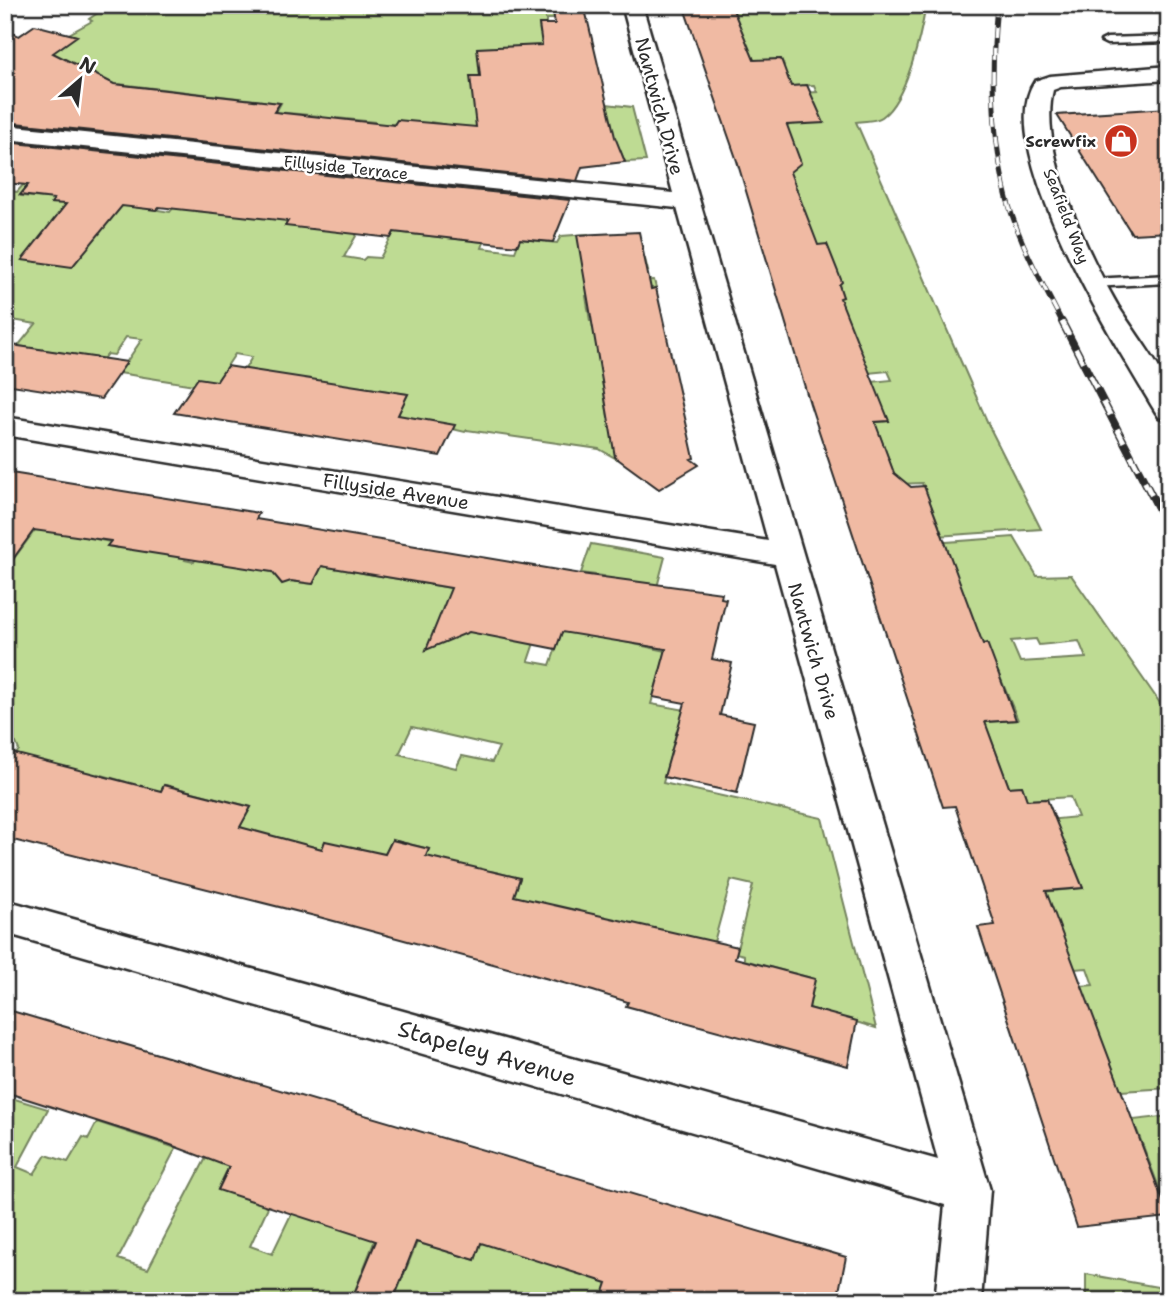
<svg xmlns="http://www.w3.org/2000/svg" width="1174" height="1306" font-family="'Shantell Sans',sans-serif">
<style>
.green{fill:#bedb93;stroke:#74835f;stroke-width:2;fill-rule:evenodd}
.building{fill:#f0baa3;stroke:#2b2b2b;stroke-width:2}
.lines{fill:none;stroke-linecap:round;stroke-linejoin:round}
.lane-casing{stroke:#2b2b2b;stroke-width:5}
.street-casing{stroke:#2b2b2b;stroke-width:5}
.lane{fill:#fff;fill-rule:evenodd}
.street{fill:#fff;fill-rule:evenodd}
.rail-far1-casing{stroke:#2b2b2b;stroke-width:5}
.rail-casing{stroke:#2b2b2b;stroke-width:8}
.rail-far1{stroke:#fff;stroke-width:3.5;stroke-dasharray:11;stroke-linecap:butt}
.rail{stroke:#fff;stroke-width:5;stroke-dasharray:15;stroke-linecap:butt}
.labels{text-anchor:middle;stroke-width:5;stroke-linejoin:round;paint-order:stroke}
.far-poi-label{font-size:16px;font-weight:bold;fill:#2b2b2b;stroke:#fff;text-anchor:end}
.far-street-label{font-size:16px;fill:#2b2b2b;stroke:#fff}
.street-label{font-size:19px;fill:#2b2b2b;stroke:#fff}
.near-street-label{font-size:23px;fill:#2b2b2b;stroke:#fff}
</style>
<rect width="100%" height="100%" fill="#fff"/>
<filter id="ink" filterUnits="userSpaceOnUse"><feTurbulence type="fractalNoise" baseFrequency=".0143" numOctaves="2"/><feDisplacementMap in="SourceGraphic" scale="14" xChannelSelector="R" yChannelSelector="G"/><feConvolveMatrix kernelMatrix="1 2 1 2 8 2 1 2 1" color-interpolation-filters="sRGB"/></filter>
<g filter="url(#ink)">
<path class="green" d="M109 5H552L554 19H546V24H539L540 33 548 32 589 102 632 107 646 161 625 162 614 136H509L431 122 428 128 398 120 394 124H387L384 129 375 122 336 118 328 126 320 116 276 112 281 103 119 84 108 97 35 40 62 46 76 36 69 34 92 21 89 19Z
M724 5H926C921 34 907 99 882 117 875 122 865 120 856 122L990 428 1041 529 891 539 939 525 922 483 898 484 879 433 846 425 889 421 884 410 861 383 892 380 888 371 868 373 828 298 843 297 839 285 811 246 757 96 817 92 814 85 766 87 784 65 781 59 751 61 744 36H741Z
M23 185H28L21 196 44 198 52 188 62 189 52 203 121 204 170 212 178 202 244 216 249 209 360 229 344 257 363 260 366 257 380 258 394 232 484 242 482 248 515 252 520 239 557 243 561 236 588 234 593 261 645 259 648 271 612 273 614 282 654 280 656 288 586 296 590 321 620 320 602 380 608 417 632 416 658 436 617 459 599 449 467 430 465 432 397 416 408 394 362 387 359 393 242 374 252 357 235 354 217 381 194 385 119 373 142 339 126 337 114 355 107 354 103 359 18 346 36 324 13 320 5 330V190L17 192Z
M35 530 99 534 96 539 110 542 108 546 117 548 120 543 188 555 185 560 194 562 197 556 281 573 291 581 313 584 322 566 451 588 469 632 539 628 528 661 550 665 574 597 598 601 604 576 581 573 591 544 665 557 657 587 629 629 625 642 666 651 651 704 720 716 678 727 663 783 822 818 876 1028 809 1008 815 979 744 960V955L736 953 753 885 731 880 711 953 513 898 520 878 491 871 418 874 429 849 392 840 380 865 325 841 322 849 238 830 251 807 165 785 150 808 126 782 98 774 87 790 16 754 19 750 16 743 5 741V563L10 564ZM412 727 499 747 492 762 462 756 456 768 399 754Z
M1014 537 1037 576 1071 575 1169 716V1088L1121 1091 1081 986 1093 985 1087 968 1074 969 1023 894 1083 888 1076 870 1055 872 1036 821 1078 817 1070 797 1027 800 1022 786 1009 787 985 722 1018 720 998 672 920 544ZM1036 639 1039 645 1079 641 1086 658 1020 662 1011 641Z
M5 1096 48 1109 17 1167 34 1174 46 1155 68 1162 83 1137 88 1139 97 1122 176 1148 118 1259 148 1269 206 1158 229 1166 218 1189 280 1181 250 1246 272 1254 296 1204 385 1214 351 1301H5Z
M1169 1116V1213L1133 1120Z
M487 1227 607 1283 601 1301H393L417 1242 475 1260Z
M1086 1274 1169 1289V1301H1086Z"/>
<path class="building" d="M552 5H584L615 137 625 162 582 167 577 181 5 122V29L19 36 35 25 77 36 53 53 114 84 280 103 274 112 394 125 397 120 476 127 470 76H480L477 48 542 45 539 24H555Z
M683 5 732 7 754 60 781 59 791 86 807 85 824 123 787 125 801 163 790 172 818 245 827 244 842 282 839 285 843 297 840 298 889 421 875 422 894 473 911 487 924 486 983 644 987 643 1016 720 985 722 1009 787 1022 786 1027 800 1047 799 1083 888 1046 891 1169 1217 1077 1227 978 927 995 925 955 806 943 807 810 404 737 161Z
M1169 108V232L1132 234 1057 115Z
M5 142 570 200 553 242 520 239 517 246 394 232 391 238 285 226 288 221 159 207 156 210 122 206 72 267 22 260 66 204 51 203 54 199 20 195 28 185 5 183Z
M639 232 651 289 656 288 694 458 691 459 699 465 659 489 615 457 577 235Z
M5 344 127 362 101 399 5 384Z
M227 366 408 394 398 415 455 425 440 456 174 413 198 378 217 381Z
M5 472 259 513 256 519 581 574 722 593 721 598 726 599 712 659 732 663 720 715 754 722 737 793 664 777 685 703 653 697 666 649 562 632 556 649 469 632 426 650 451 588 322 566 313 584 291 581 282 584 272 572 107 546 111 541 34 530 5 570Z
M5 751 161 791 164 785 251 807 240 827 322 849 325 841 385 854 392 840 429 849 426 856 520 878 514 896 738 947 735 958 815 979 809 1008 857 1021 848 1066 626 1006 628 1002 593 991 319 917 5 838Z
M5 1009 846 1257 837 1301H601L607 1283 481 1243 475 1260 416 1242 393 1301H351L376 1241 218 1190 229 1167 168 1144 5 1092Z"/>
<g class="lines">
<g class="lane-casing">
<path id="lane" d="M1169 36V42L1107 44 1101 41 1107 38Z
M1169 275V283L1092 287 1085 283 1092 279Z"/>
</g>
<g class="street-casing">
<path id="street" d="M622 5H642L990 1190 981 1301H935L945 1205 5 933V900L938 1160 775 564 5 435V417L768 541 677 208 5 139V125L673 193Z
M1169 66V80L1061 87 1053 90C1038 151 1088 254 1118 306 1129 324 1165 372 1169 388 1171 397 1169 410 1169 420L1159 417 1155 411C1120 352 990 146 1035 81L1050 76Z"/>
</g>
<use href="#lane" class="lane"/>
<use href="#street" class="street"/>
<g class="rail-far1-casing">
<path id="rail-far1" d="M997 5C991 67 991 125 1004 186 1014 234 1041 280 1063 324"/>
</g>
<g class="rail-casing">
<path id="rail" d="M1062 322 1169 529"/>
</g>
<use href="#rail-far1" class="rail-far1"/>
<use href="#rail" class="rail"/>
</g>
</g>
<defs>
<g id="shop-disc" transform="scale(1.75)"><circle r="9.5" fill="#c8321e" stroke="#fff"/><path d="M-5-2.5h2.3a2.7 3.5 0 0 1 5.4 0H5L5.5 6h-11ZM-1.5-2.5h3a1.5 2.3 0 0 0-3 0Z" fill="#fff"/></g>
</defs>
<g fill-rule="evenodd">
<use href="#shop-disc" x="1121" y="141"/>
</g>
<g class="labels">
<g class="far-poi-label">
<text x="1096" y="147">Screwfix</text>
</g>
<g class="far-street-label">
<text transform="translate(346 167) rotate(6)" y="6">Fillyside Terrace</text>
<text transform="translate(1067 216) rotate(69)" y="6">Seafield Way</text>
</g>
<g class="street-label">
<text transform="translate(660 106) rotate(75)" y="7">Nantwich Drive</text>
<text transform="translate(396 491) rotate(9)" y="7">Fillyside Avenue</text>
<text transform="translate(814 651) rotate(74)" y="7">Nantwich Drive</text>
</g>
<g class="near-street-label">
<text transform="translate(487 1053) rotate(16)" y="8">Stapeley Avenue</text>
</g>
</g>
<rect width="1174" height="1306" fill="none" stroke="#fff" stroke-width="28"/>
<rect x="14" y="14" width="1146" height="1278" fill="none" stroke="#2b2b2b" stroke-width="2.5" filter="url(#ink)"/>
<g transform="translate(80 80) rotate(28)" stroke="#ffffff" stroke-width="5" paint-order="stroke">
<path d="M0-5L12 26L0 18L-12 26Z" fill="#2b2b2b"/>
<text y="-10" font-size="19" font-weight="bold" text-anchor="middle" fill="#2b2b2b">N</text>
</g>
</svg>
